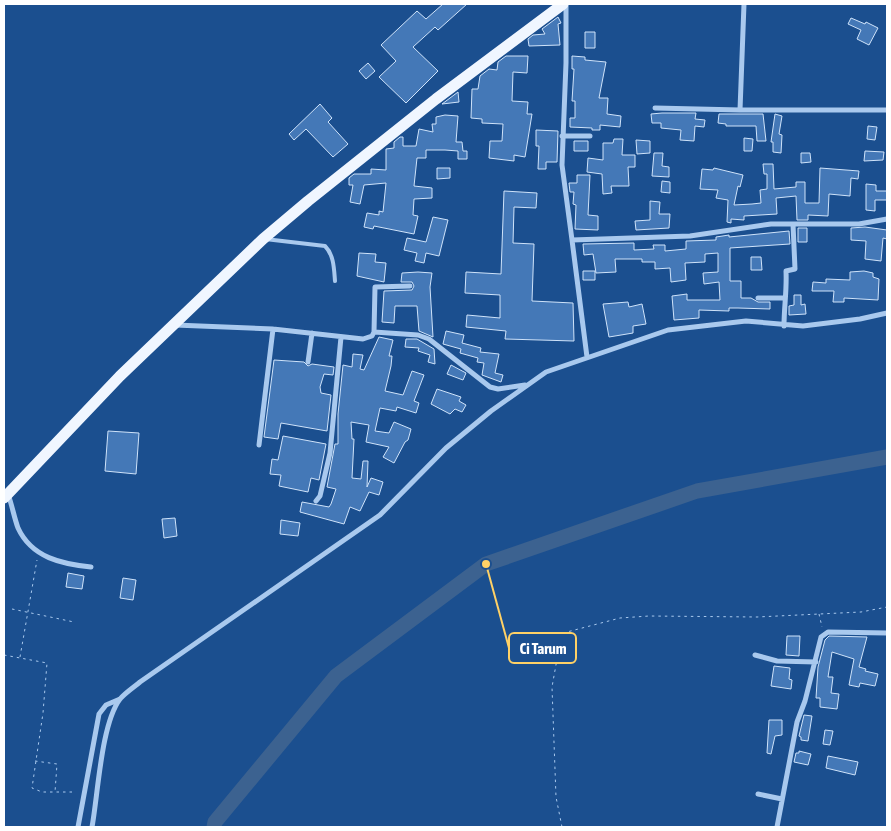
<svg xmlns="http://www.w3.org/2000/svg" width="891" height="831" font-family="'Asap Condensed',sans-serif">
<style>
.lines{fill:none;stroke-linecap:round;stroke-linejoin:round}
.river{stroke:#3c6290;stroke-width:15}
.building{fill:#4478b7;stroke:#cfe3fa}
.path{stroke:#a9c9ee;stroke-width:1;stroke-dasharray:2.5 4;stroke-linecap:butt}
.lane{stroke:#a9c9ee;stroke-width:4}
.street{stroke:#a9c9ee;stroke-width:5}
.primary{stroke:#f0f6ff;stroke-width:11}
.leader{fill:none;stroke:#ffd166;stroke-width:2}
.callout-dot{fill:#ffd166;stroke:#1b4f8f;stroke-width:2}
.callout{fill:#1b4f8f;stroke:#ffd166;stroke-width:2}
.callout-label{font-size:15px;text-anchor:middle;font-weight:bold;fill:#fff}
</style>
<rect width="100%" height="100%" fill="#1b4f8f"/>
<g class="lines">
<path class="river" d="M214 827 215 822 336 676 486 564 697 491 887 457"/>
</g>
<path class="building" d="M443 4H467L438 30 435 27 413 47 438 71 406 103 379 77 396 61 381 45 417 11 426 19Z
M558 17 561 23 558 24 560 45 529 46 528 39 533 35 545 34 542 29Z
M851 18 865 24 866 22 878 28 869 45 857 39 861 30 848 24Z
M585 32H595V48H585Z
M506 56H528L527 73 513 72 512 101 528 102 527 114H532L525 157 514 155V161L489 158 490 141H502L503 124 482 123V119L471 118 472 89H478L480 76 489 69 497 70 498 62Z
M572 56 585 57V60L606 62 599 98H608L607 114 621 116 620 127 600 125V130H592V128L570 127V118H575V101H572L574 69H572Z
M368 63 375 71 366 79 359 71Z
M458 92 459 102 442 104Z
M320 104 332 118 328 122 348 144 333 157 306 129 294 140 289 134Z
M662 113H696L695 119 705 120 704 127 695 126 694 141 680 140 681 130 661 128V123H652L651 114Z
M719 114H763L766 141H757L756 126H726V124L718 123Z
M775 114 782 116 779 134 782 135 781 153 773 152V142H771Z
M445 115 458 116 456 142H462L463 151H467V159H458V151L445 150H426V158H417L414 186 432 188V198L414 199 413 215 418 216 414 234 374 226 373 229 364 227 367 213 379 215V211L383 212 386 183 364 185 360 204 350 202 353 185H349V178L354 174H371V169L386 170V149L394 148V142L400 137H403V146H416L419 129 433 132 432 124H436V117Z
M868 126 877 127 875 140 867 139Z
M536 130 558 131 557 162H546V169H538L539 146H536Z
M744 138 753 139 752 151H744Z
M614 139H623L622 155H635V167H628L629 186H611L612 193 603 194 602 174 587 172 588 158 603 160V143H613Z
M636 140 650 141V153L637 154Z
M574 141H588V151H574Z
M865 151 884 152 883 160 864 161Z
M654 153H663L662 166 669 167V177L652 176Z
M801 153H810L811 162 801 163Z
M763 164H773L774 189 796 187V182H805V203H819L820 168 859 171 858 179 851 178 850 196 829 194 828 216 808 215V220H797L796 196 776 198 777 214 744 216V220L731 219V223L727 222 728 200 716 198 718 190 700 189 702 169 713 170 714 168 743 175 740 187 738 186 734 205 752 204 761 203 760 190 767 189V174H764Z
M437 168H450V178L437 179Z
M577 175H590L588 215 598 216V230L575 229 576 205 573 204 574 192H570L569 183H577Z
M662 181 670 182V193L661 192Z
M866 184 876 185V191H887V200H875V211L866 210Z
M504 191 537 193 536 208 514 207 513 243 534 244 532 301 573 303 574 341 505 339 506 331 466 327 467 315 500 318V295L465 293 466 272 501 274Z
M650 201 660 202 659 214H670L669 228 636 230 635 221 650 220Z
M433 217 448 220 439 256 426 253 424 263 415 261 417 253 404 250 407 238 426 242Z
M865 227 887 230V239L883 238 881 261 865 259 866 241 851 240V228Z
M798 228H807V242H798Z
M789 231 790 244 730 248V281H741V298H751L758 302H770V309L738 308H729V311L699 310V318L674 320 672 296 687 294V300H720L719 282 704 284 703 273 718 272V253L705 254V262L685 263 686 280 671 282 670 268 655 269V262H642V259H615L616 272 596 273 593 254 584 255 583 244 634 243V250L654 249 653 245H665V251L686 249V241L716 240V237L729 235V237Z
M359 253 376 254 375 262 386 263 384 282 357 276Z
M751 257H761L762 270H751Z
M583 271H595V280H583Z
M864 271 873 273V277L879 279 878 300 844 298V302H833L834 291H812L813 282 826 283V279L850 280V272Z
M418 272 432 273 430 287 433 337 419 331 417 306H395L394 323 382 322 384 291 412 290 414 286 412 282H401L402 273Z
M794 295H801V305L805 304 806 314 789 315V306L794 305Z
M628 302 629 307 642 304 646 324 633 326V333L609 337 603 304Z
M446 331 464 335 462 343 481 348 480 352 499 354 495 373 503 375 501 382 482 375 484 363 477 362 478 358 460 353 461 349 443 344Z
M379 337 393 340 389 356H392L391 366 385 391 403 395 412 371 424 375 414 401 419 403 416 413 397 407 396 411 380 408 375 431 389 433 394 422 411 429 408 440 405 442 394 463 383 457 389 447 366 442 369 425 351 422 352 439H354L352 478 361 479 363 461H368L367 487 371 478 383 482 379 495 369 492 360 511 350 507 344 524 300 512 302 502 329 507 331 504 336 489 327 487 335 444H338V414L343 365 352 367 353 354 363 355 360 369 364 370Z
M406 339H417L434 349 435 364 428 362 430 355 418 351 419 348 405 347Z
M274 360 304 362 308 366 312 364 334 367 333 375 324 374 320 387 321 393 331 395 327 431 281 423 278 439 264 437Z
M451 365 466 373 463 380 447 374Z
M437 389 461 397 459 401 466 405 462 412 455 409 450 414 431 404Z
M108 431 139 433 136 474 105 471Z
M283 436 326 444 319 480 311 478 308 492 279 486 281 475 270 474 272 459 278 460Z
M175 518 177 536 164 538 162 519Z
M281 520 300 523 298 536 280 534Z
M68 573 84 576 82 589 66 587Z
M123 578 136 580 133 600 120 598Z
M787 636H800L799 656 786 655Z
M829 636 867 637 859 667 866 669 865 671 878 674 875 686 860 683 859 687 849 685 854 659 832 652 828 677H833L831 693 839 694 837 709 820 707V698H816L818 667 825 640Z
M774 666 790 668 789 679 792 680 791 689 771 686Z
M804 715 812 716 808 741 801 740V737L799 736Z
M769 720H782V735L775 736 771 754 767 753Z
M825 730 833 731 830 745 823 744Z
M799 751 811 754 808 765 794 762 796 753H799Z
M828 756 858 762 855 775 826 768Z"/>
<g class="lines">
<path class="path" d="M12 609 74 622
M819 614 822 627
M4 655 47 663 43 713 32 788 42 792H76
M20 657 37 560
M35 761 57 764 55 792
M562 827 556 797 552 687 561 637 567 632 620 618 649 616 757 617 861 612 887 607"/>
<path class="lane" d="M265 239 325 246C334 255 334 269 335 281"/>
<path class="street" d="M566 4V63L562 165 572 240 690 236 771 224H859L887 219
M744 4 740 110H887
M655 108 740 110
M562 136H590
M572 240 587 357
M758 298H783
M175 325 273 329 363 339 372 336 374 332 375 287 410 286
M784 326C784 307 787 290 786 271L795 269 793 224
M374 332 418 335 429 339 490 387 498 389 525 385
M308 362 312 333
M259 445 273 329
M8 494C12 505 14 517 18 528 32 558 62 564 91 567
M316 501 320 496 330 453 341 337
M755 655 777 661 816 662
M758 794 782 799
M78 827 99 714 106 705 120 699
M92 827C98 795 101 724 120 699 125 693 134 687 140 682L380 515 446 448 491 411 546 372 668 330 746 321 803 326 860 319 887 313
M777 827 797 722 805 701 821 637 828 632 887 633"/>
<path class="primary" d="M4 498 120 376 263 239 308 201 436 99 563 4"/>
</g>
<path class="leader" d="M486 564L509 648"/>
<circle class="callout-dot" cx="486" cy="564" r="5"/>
<rect class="callout" x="509" y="633" width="67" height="30" rx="5"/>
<g class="callout-label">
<text x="543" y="654">Ci Tarum</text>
</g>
<rect width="891" height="831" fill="none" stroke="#ffffff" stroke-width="10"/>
</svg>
